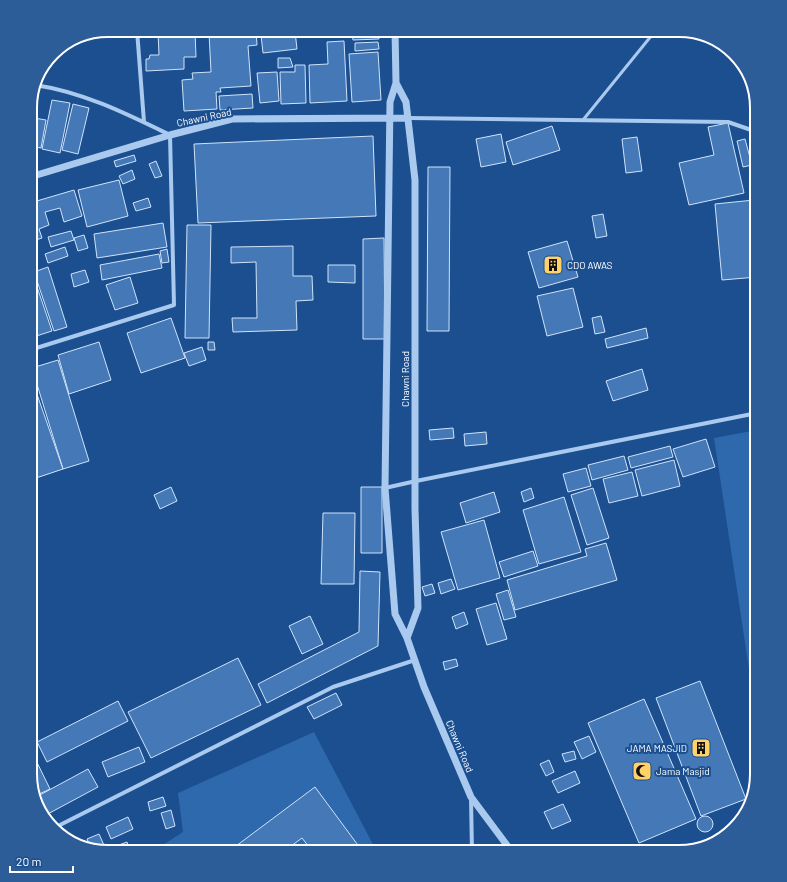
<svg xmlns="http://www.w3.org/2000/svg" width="787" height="882" font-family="Barlow,sans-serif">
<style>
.green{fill:#2e69ad}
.building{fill:#4478b7;stroke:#cfe3fa}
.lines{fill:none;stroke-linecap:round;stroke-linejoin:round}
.service{stroke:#a9c9ee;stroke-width:3}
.minor{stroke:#a9c9ee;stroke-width:4}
.tertiary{stroke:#a9c9ee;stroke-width:7}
.labels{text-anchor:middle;stroke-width:4;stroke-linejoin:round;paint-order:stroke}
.street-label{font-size:10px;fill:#fff;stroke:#1b4f8f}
.poi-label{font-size:10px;fill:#fff;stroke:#1b4f8f;text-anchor:start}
.rim{fill:none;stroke:#fff;stroke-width:2}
</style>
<rect width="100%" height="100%" fill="#1b4f8f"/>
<path class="green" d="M757 430V676L749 669 714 438Z
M314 732 377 852H152L183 832 178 793Z"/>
<path class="building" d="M256 30 257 45 248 46 251 86 220 88 221 92H216L217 109 184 111 182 80 193 79 192 73 211 72 209 33Z
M352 30H378L379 39 353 40Z
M425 30H487V31L425 33Z
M195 31 196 57H184V69L146 71V59H149L150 55H159L158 32Z
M295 31 297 49 263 53 261 35Z
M344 41 347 101 310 103 309 65 328 64 327 42Z
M378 42 379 49 355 51V43Z
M378 52 381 100 352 102 349 54Z
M278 58H290L293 67 278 68Z
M295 65H305L306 103 281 104 280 72H295Z
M277 72 279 101 260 103 257 73Z
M252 94 253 108 220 110 219 96Z
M52 100 70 103 60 153 42 149Z
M73 104 89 108 78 154 62 150Z
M34 118 46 120 41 148 30 146Z
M728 123 744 193 689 205 679 163 714 155 708 127Z
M552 126 560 150 513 165 506 142Z
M501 134 506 162 481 167 476 139Z
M373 136 376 216 198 223 194 144Z
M637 137 642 171 626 173 622 139Z
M745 139 752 165 743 167 737 141Z
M30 150 37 171 30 173Z
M134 155 136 161 116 167 114 161Z
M156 161 162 176 155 178 149 164Z
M428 167H450L449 331H427Z
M132 170 135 179 123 184 119 176Z
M119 180 128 216 87 227 78 190Z
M74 190 82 216 64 222 60 208 45 212 49 225 39 229 42 238 30 242V228L33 227 30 219V203Z
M148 198 151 207 136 211 133 203Z
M754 200 757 231V277L722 280 715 204Z
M603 214 607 236 596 238 592 216Z
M163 223 167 247 97 258 94 234Z
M187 225H211L209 338H185Z
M71 231 74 240 51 247 48 237Z
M84 235 88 248 78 251 74 238Z
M384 238 385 339H363V239Z
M567 241 578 277 539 288 528 252Z
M293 246V276H312L313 300 296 301 297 330 233 332 232 318H257L256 262 231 263V247Z
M65 247 68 256 48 263 45 254Z
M167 249 169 262 162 263 160 251Z
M159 254 162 268 102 280 100 265Z
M328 265H355V283L328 282Z
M48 267 67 327 54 331 34 272Z
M85 270 89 282 74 287 71 274Z
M33 275 52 331 30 338V276Z
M130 277 138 303 115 310 106 285Z
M573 288 583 327 547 336 537 296Z
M601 316 605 332 595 334 592 318Z
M171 318 185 358 141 373 127 333Z
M646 328 648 338 607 348 605 339Z
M99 342 111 380 69 394 58 355Z
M208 342H214L215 350H208Z
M202 347 206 360 189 366 184 353Z
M58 360 89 461 63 469 32 368Z
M642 369 648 390 613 401 606 381Z
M30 374 63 469 30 480Z
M453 428 454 438 430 440 429 430Z
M486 432 487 444 465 446 464 434Z
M706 439 715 467 683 477 673 449Z
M670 446 673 457 631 468 628 457Z
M624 456 628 470 592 480 588 465Z
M674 460 680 486 642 496 635 470Z
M586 468 591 486 568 492 563 474Z
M632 472 638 496 609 503 603 479Z
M171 487 177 501 160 509 154 495Z
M361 487H382V553H361Z
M531 488 534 498 524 502 521 492Z
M593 488 609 538 587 545 571 495Z
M494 492 500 512 466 523 460 503Z
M564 497 581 552 539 564 523 510Z
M323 513H355L354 584H321Z
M484 520 500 578 458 590 441 532Z
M606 543 617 580 515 610 507 580 587 556 585 549Z
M533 551 538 566 504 577 499 562Z
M360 571 380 572 378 646 267 703 258 684 359 632Z
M451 579 455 589 441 594 438 583Z
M432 584 435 593 425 596 422 587Z
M508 590 516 617 504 620 496 594Z
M496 603 507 639 487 645 476 609Z
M464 612 468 624 456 629 452 617Z
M310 616 323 644 302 654 289 626Z
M238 658 261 705 151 758 128 712Z
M456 659 458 666 445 670 443 662Z
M700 681 746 799 701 816 656 698Z
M336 693 342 705 314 719 307 707Z
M644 699 696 819 639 843 588 723Z
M118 701 128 721 47 762 37 742Z
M589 736 596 752 582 759 574 742Z
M139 747 145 762 108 777 102 762Z
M30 748 50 789 37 795 30 774Z
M574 751 576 759 565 762 562 754Z
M549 760 554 772 546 776 540 764Z
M88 769 98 787 44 816 38 796Z
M575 771 580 783 558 793 552 781Z
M315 787 363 852H313L302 838 283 852H228Z
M163 797 166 806 150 811 148 802Z
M563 804 571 821 552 829 544 812Z
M171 810 175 826 166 829 161 813Z
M697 824a8 8 0 1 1 16 0a8 8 0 1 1-16 0Z
M128 817 133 829 111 839 106 827Z
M99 834 107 852 91 848 87 839Z
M127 842 130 852H118L116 846Z"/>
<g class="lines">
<path class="service" d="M583 120 656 30"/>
<path class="minor" d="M137 30 144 122
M408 118 728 122 757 132
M30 350 174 305 170 135C127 114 83 92 35 85
M385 488 416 481 757 413
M471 798 472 852
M54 828 333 687 415 660"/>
<path class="tertiary" d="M395 30 396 83 390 102 385 488 395 614 407 638 424 687 471 797 512 852
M396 83 406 102 415 180V509L418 608 407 638
M30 177 170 135 232 119 408 118"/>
</g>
<defs>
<g id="building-square" transform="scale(1)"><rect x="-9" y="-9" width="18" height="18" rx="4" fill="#ffd166" stroke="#1b4f8f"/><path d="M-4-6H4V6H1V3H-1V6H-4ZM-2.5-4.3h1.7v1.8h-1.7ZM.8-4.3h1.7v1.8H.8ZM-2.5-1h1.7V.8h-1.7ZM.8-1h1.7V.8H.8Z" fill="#111"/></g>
<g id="mosque-square" transform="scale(1)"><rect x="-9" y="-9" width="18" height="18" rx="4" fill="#ffd166" stroke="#1b4f8f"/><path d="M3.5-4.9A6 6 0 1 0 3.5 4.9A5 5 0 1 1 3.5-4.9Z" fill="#111"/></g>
</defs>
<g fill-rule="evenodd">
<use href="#building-square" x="553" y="265"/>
<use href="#building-square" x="701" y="748"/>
<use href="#mosque-square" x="642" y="771"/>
</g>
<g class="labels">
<g class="street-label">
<text transform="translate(204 117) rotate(-12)" y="4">Chawni Road</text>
<text transform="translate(405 379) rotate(-90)" y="4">Chawni Road</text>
<text transform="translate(460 746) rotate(67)" y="4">Chawni Road</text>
</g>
<g class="poi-label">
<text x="567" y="269">CDO AWAS</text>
<text x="687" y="752" text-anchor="end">JAMA MASJID</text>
<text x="656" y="775">Jama Masjid</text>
</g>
</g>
<path d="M0 0H787V882H0ZM108 37H679A71 71 0 0 1 750 108V774A71 71 0 0 1 679 845H108A71 71 0 0 1 37 774V108A71 71 0 0 1 108 37Z" fill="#2d5d98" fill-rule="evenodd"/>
<path class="rim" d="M108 37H679A71 71 0 0 1 750 108V774A71 71 0 0 1 679 845H108A71 71 0 0 1 37 774V108A71 71 0 0 1 108 37Z"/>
<path d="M10 866v6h63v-6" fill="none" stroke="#ffffff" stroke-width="2"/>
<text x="16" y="866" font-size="12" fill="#ffffff" stroke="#1b4f8f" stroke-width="3" paint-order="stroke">20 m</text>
</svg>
